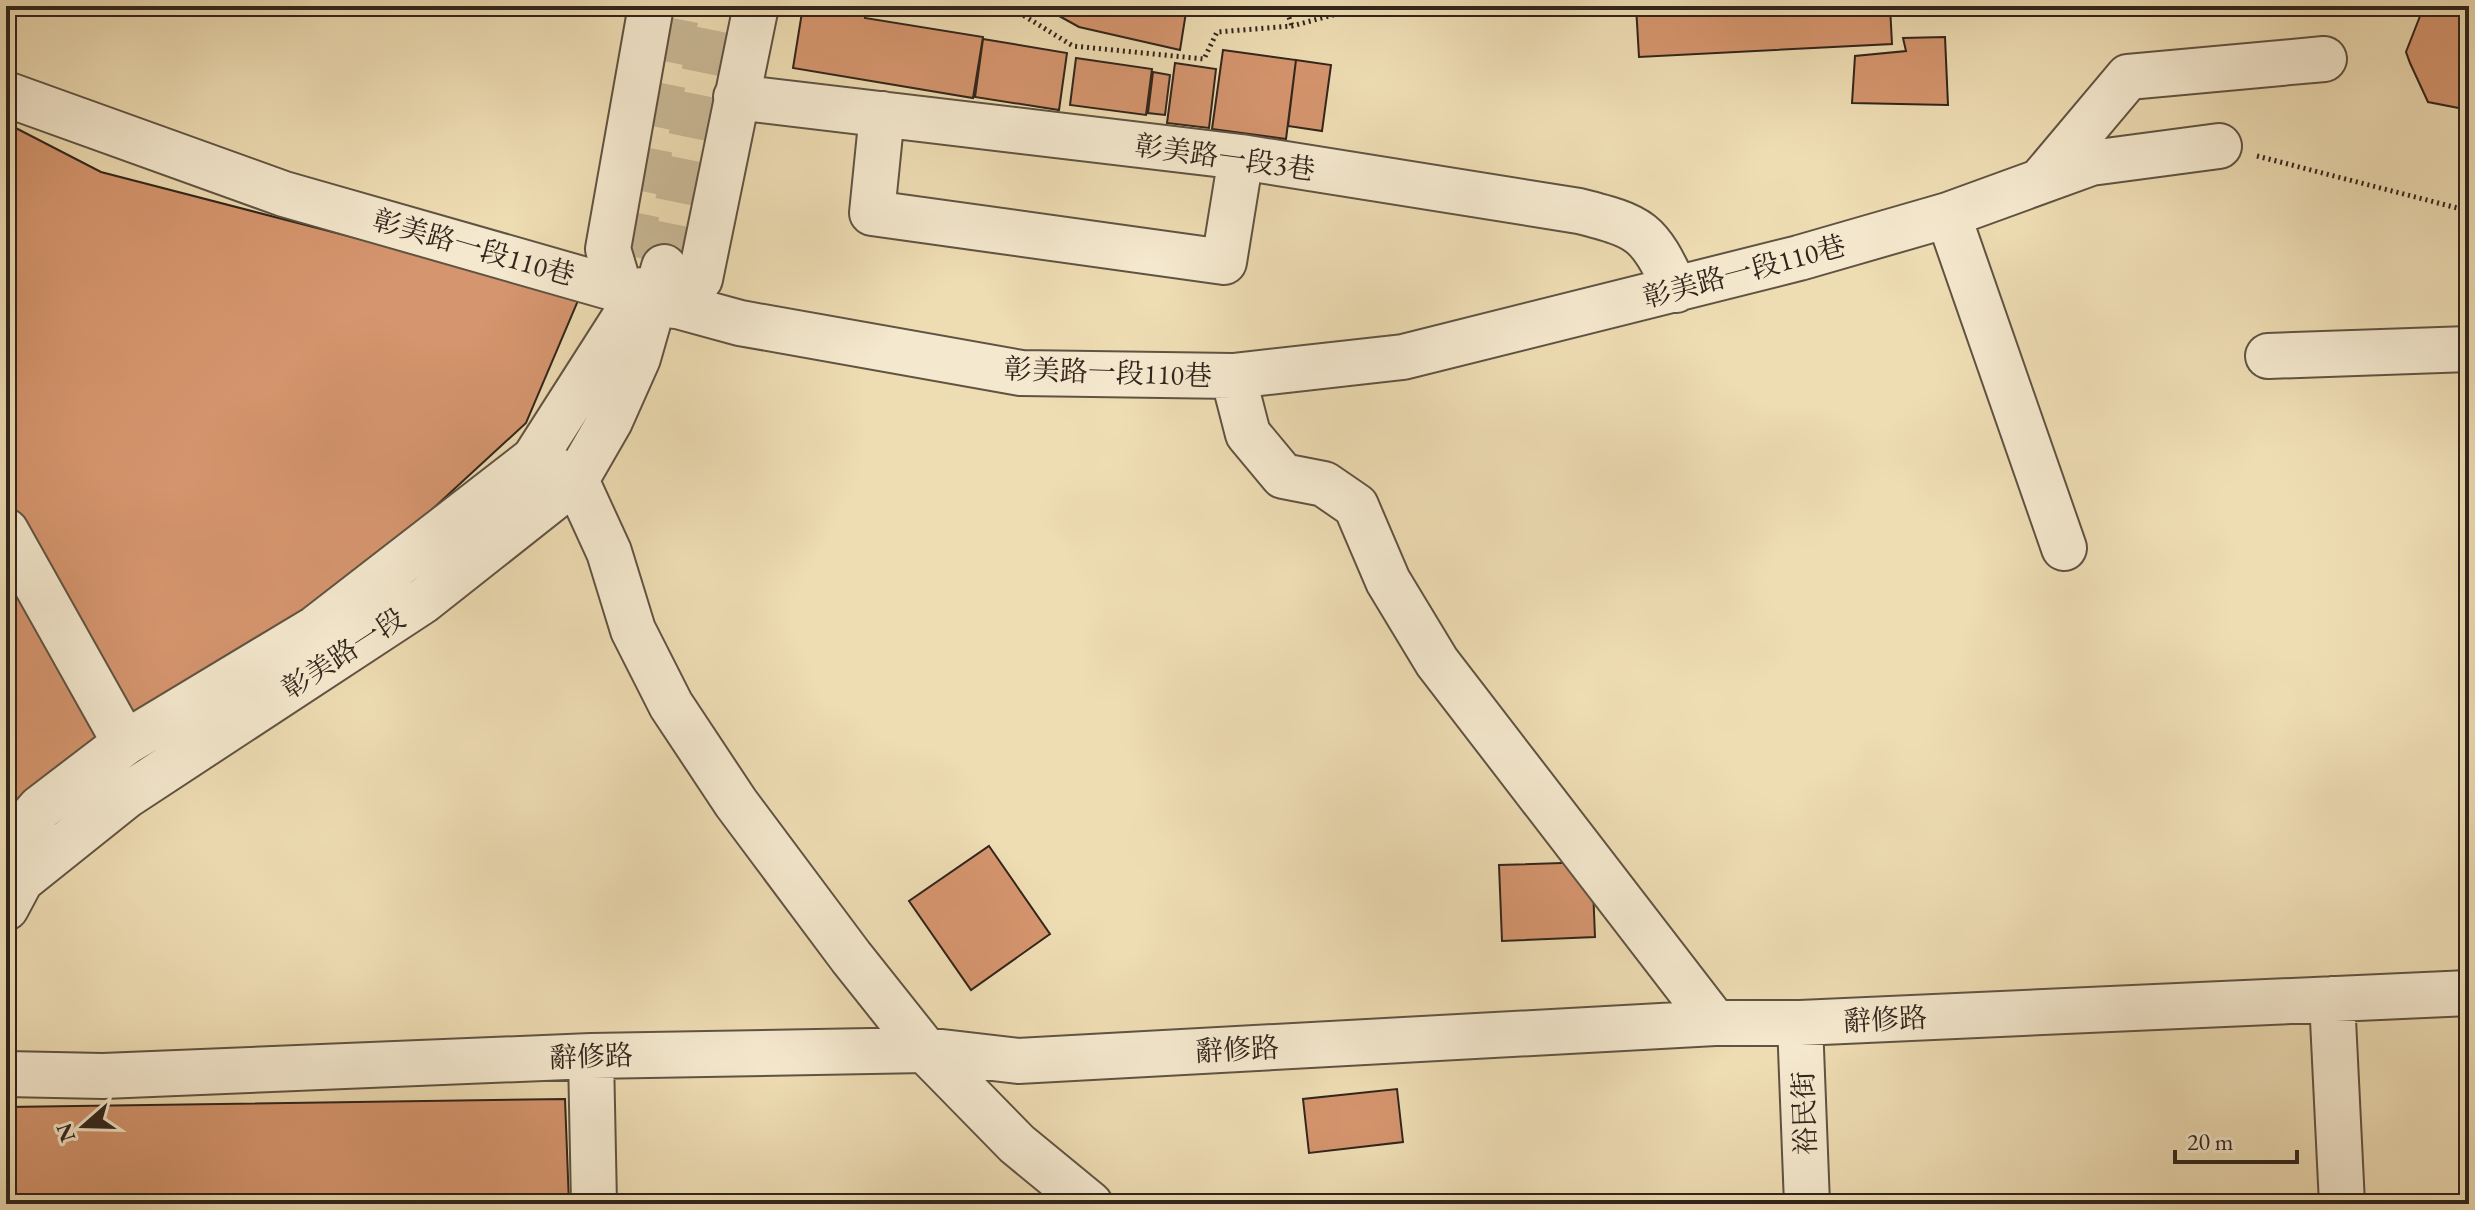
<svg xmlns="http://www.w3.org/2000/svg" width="2475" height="1210" font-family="'EB Garamond','Noto Serif TC',serif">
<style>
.building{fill:#d5956e;stroke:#31251c;stroke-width:2}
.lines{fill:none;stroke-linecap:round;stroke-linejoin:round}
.minor-tunnel{stroke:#c8b795;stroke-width:44;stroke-dasharray:44 22;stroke-linecap:butt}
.minor-casing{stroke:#605342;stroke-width:48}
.path{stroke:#31251c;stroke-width:5;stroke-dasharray:2 4;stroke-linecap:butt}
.minor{stroke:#f4e8ce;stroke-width:44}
.labels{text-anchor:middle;stroke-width:8;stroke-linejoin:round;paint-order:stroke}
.street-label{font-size:28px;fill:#31251c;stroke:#f4e8ce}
</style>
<rect width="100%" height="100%" fill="#eedcb3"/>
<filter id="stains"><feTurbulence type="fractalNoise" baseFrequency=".0025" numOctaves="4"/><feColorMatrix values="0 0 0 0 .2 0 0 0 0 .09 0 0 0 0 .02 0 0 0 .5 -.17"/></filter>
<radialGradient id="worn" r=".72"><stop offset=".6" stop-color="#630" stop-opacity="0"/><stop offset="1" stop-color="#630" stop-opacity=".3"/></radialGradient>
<path class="building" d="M803 6H866L865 18 983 37 973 98 793 68Z
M1041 6H1187L1180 50 1079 27Z
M1636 6H1890L1892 44 1639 57Z
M2424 6H2469V110L2428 102 2410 63 2406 52Z
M1945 37 1948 105 1852 103 1855 56 1906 51 1903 38Z
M983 39 1067 53 1059 110 975 97Z
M1223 50 1296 60 1286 139 1212 129Z
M1076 58 1152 69 1146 115 1070 105Z
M1296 60 1331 65 1322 131 1288 126Z
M1175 63 1216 69 1209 128 1167 123Z
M1153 72 1170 75 1165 115 1148 113Z
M6 123 101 172 580 296 526 423 363 573 128 724 6 494Z
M6 574 104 741 6 811Z
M989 846 1050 934 971 990 909 901Z
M1592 862 1595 937 1502 941 1499 865Z
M1397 1089 1403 1142 1309 1153 1303 1099Z
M565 1099 569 1204H6V1107Z"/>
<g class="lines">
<path class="minor-tunnel" d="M629 256 679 6
M664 267 717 6"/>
<g class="minor-casing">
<path id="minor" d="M6 94 284 194 641 296 740 323 1021 373 1233 376 1403 357 1799 258 1948 215 2091 163 2219 146
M736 97 1241 157 1579 211C1642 227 1648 230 1676 290
M882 114 872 213 1224 262 1241 157
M2043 178 2128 77 2324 59
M1948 215 2064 548
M620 289 608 249 651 6
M675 306 700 279 756 6
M2268 356 2469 349
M1233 376 1248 434 1283 476 1324 484 1356 506 1388 581 1437 662 1715 1023
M534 459 576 480 609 552 633 630 671 705 736 803 851 957 925 1050 1017 1144 1090 1204
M6 531 125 743
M6 847 40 808 125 743 316 628 534 459 642 290
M6 908 21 880 126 796 423 601 576 480 610 421 638 358 664 267
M2332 999 2342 1204
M1800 1023 1807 1204
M591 1056 594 1204
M6 1074 103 1076 591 1056 925 1050 1018 1061 1715 1023H1800L2469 993"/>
</g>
<path class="path" d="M1002 6 1013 9 1073 46 1204 59 1217 32 1292 26 1366 6
M1285 6 1292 26
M2257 156 2469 211"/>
<use href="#minor" class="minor"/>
</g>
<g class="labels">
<g class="street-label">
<text transform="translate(1225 157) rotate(8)" y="10">彰美路一段3巷</text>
<text transform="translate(474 247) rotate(16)" y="10">彰美路一段110巷</text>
<text transform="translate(1744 271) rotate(-15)" y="10">彰美路一段110巷</text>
<text transform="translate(1108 372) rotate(2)" y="10">彰美路一段110巷</text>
<text transform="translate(343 653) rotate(-33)" y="10">彰美路一段</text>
<text transform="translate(1885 1019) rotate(-3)" y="10">辭修路</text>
<text transform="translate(1237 1049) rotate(-3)" y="10">辭修路</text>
<text transform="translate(591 1056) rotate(-2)" y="10">辭修路</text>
<text transform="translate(1804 1113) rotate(-92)" y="10">裕民街</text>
</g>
</g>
<rect width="2475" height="1210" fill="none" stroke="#eedcb3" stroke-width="32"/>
<rect x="8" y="8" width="2459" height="1194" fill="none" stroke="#31251c" stroke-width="4"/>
<rect x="16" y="16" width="2443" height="1178" fill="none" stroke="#31251c" stroke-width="2"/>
<g transform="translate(84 1126) rotate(250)" stroke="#f4e8ce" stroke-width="6" paint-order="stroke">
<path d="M0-6L14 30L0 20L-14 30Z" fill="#31251c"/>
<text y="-12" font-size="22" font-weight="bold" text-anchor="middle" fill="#31251c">N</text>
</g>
<path d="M2175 1150v12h122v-12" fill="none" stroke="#31251c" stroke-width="4"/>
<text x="2187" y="1150" font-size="24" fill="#31251c" stroke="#f4e8ce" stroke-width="6" paint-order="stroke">20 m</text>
<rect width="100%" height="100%" filter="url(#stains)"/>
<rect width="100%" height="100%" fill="url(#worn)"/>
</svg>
